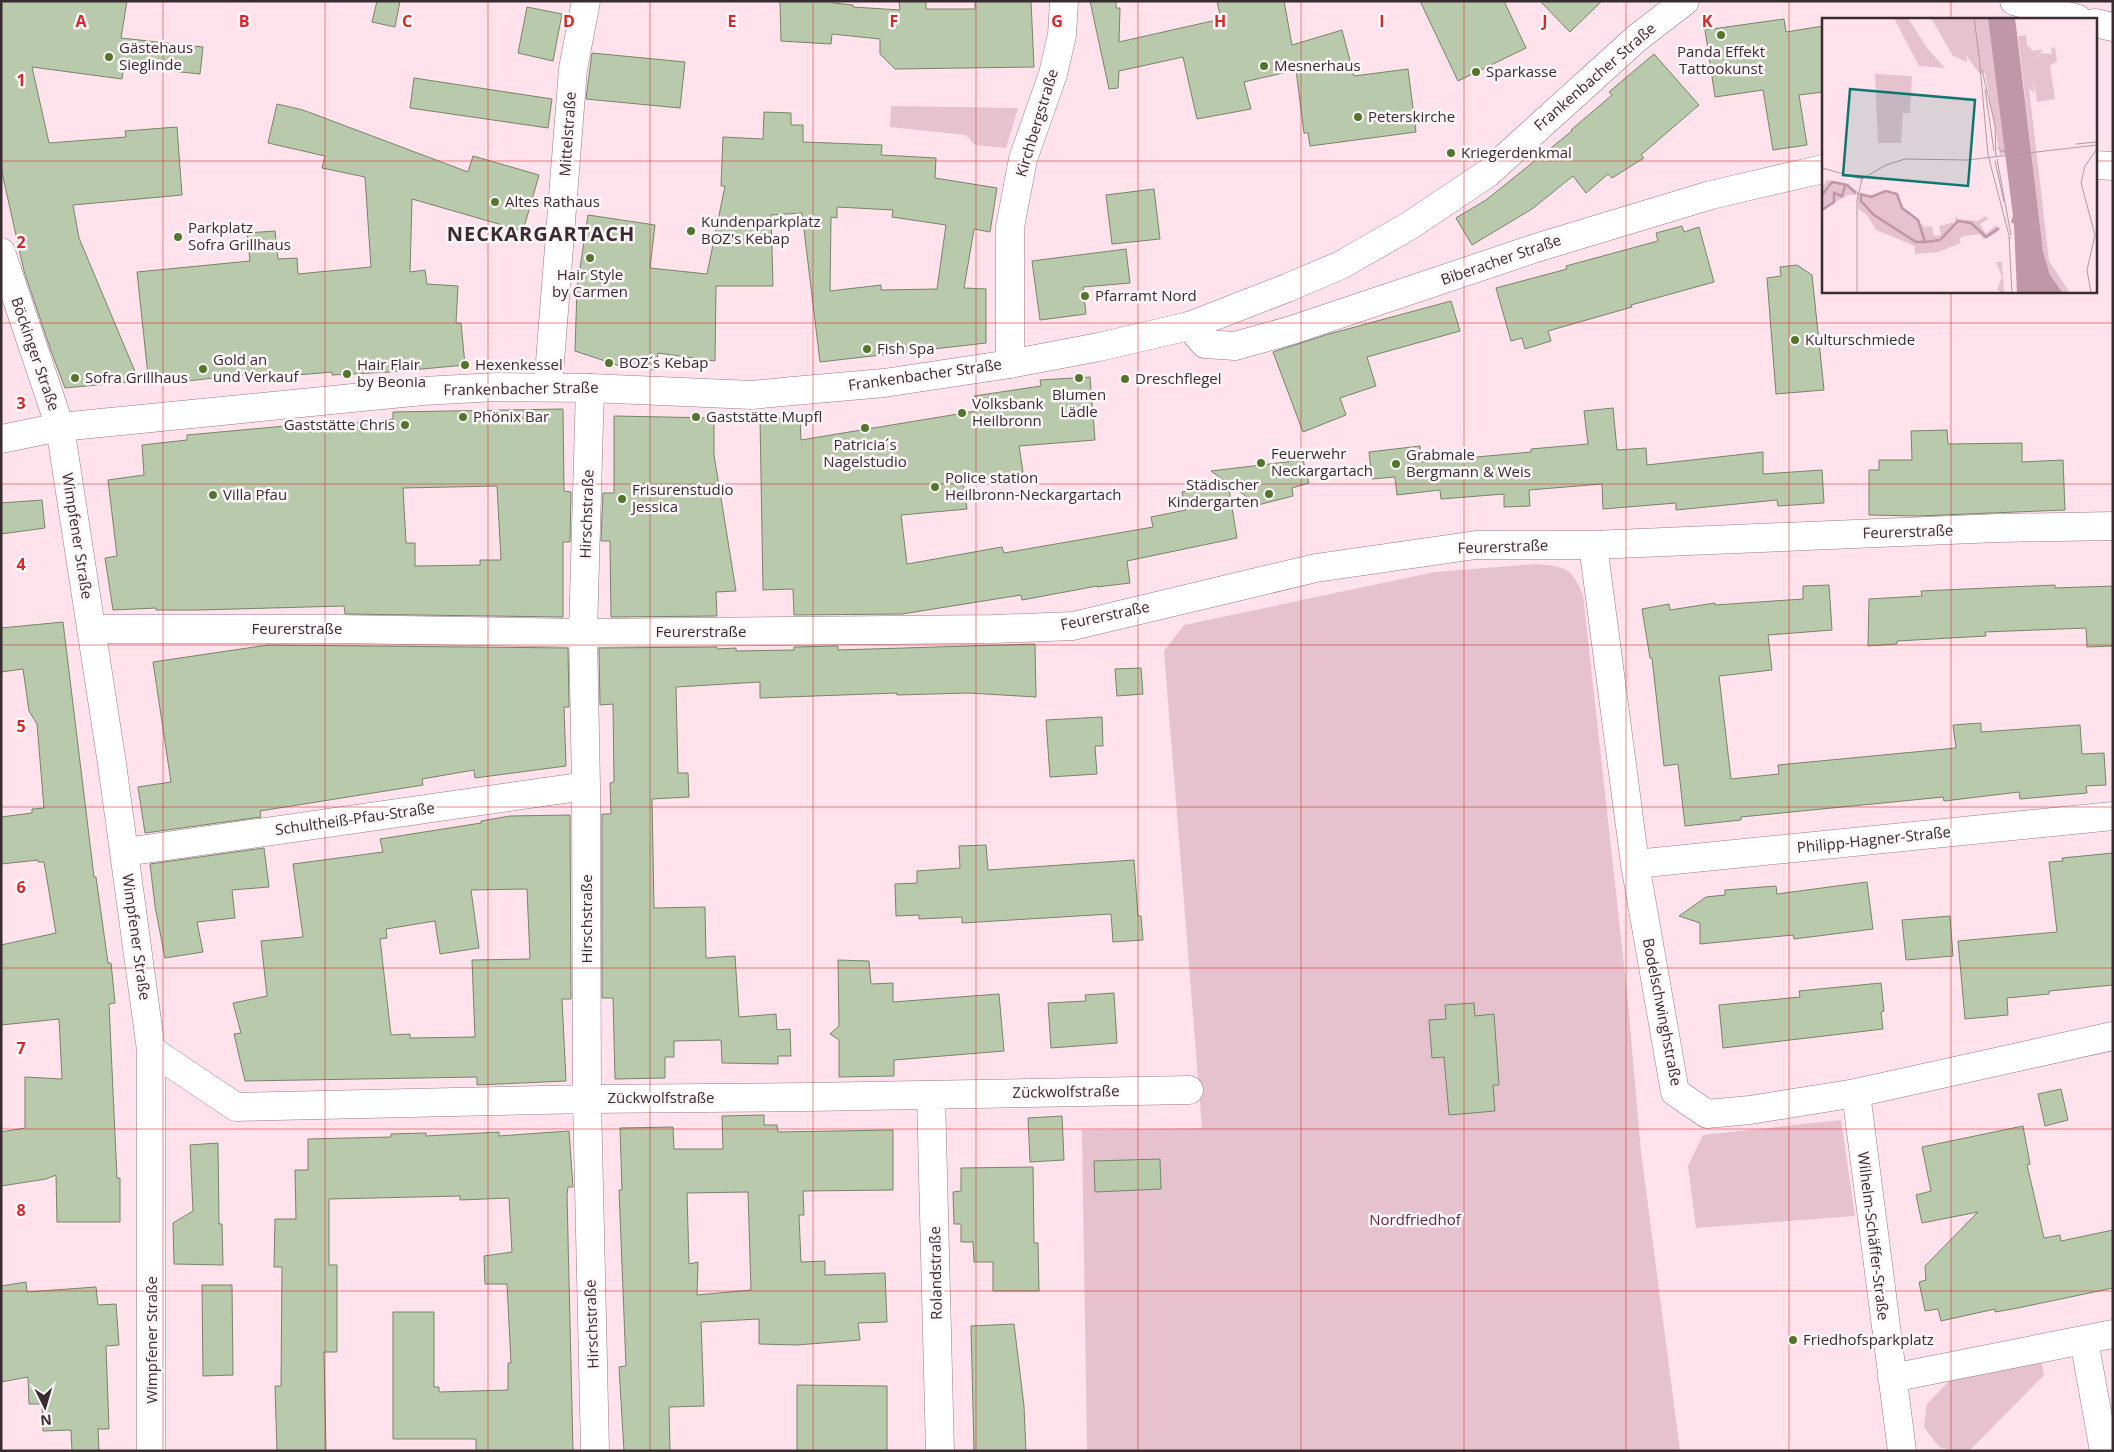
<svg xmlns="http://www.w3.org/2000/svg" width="2114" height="1452" font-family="'Open Sans',sans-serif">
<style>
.green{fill:#e6c1ce}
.building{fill:#b9c9ac;stroke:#768469;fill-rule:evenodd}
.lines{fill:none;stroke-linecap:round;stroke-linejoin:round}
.minor-casing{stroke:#997985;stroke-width:29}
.secondary-casing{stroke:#997985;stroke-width:29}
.minor{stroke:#fff;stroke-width:28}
.secondary{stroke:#fff;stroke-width:28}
.grid{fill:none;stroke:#d62828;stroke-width:1;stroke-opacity:0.55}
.poi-dot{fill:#54752c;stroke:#fdf6f8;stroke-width:2}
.labels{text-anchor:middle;stroke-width:5;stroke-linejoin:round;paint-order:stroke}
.poi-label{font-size:15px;fill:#392c31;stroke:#fdf6f8;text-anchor:start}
.street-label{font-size:15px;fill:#392c31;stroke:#fdf6f8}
.park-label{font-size:15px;fill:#5f2a42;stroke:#fdf6f8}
.district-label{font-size:20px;font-weight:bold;letter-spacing:1px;fill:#392c31;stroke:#fdf6f8}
.inset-river{fill:none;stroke:#bf97a6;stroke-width:2.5}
.inset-road{fill:none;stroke:#b099a1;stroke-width:1}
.view{fill:#0f766e;fill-opacity:0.15;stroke:#0f766e;stroke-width:2.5}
.inset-edge{fill:none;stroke:#392c31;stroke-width:2.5}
.grid-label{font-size:16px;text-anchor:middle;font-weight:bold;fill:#d62828;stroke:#fdf6f8;stroke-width:5;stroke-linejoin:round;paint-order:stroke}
</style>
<rect width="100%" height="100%" fill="#ffe2ec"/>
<path class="green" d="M891 106 1018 108 1006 148 975 145 966 135 890 127Z
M1537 564C1566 567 1571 567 1583 595L1627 992 1641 1152 1680 1451H1087L1082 1130 1202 1128 1164 651 1184 625 1435 572Z
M1841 1120 1855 1216 1696 1228 1688 1166 1703 1135Z
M2041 1361 2044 1375 1969 1451H1954L1939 1447 1924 1427 1927 1404 1949 1381Z"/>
<path class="building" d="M1 1H127L121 38 203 47 200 74 124 66 122 79 32 67 49 143 126 137 125 131 177 127 182 195 73 205 79 238 139 381 65 388 51 351 24 271 1 168Z
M377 1H400L395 27 372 22Z
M780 1H833V3L853 5V7L900 10 899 1H926V9H975V1H1031L1034 67 895 69 880 54V39L832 34 831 44 781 41Z
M1090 1H1116V8H1120L1119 42 1221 19 1217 1H1284L1292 45 1342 30 1354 76 1408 69 1416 132 1310 146 1308 133H1304L1296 70 1244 82 1251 109 1197 119 1183 57 1119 71 1118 88 1109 89Z
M1420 1H1504L1526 48 1458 81Z
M1540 1H1602L1570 32Z
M527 7 562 14 553 61 518 53Z
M1784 19 1786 32 1823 26V92L1799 95 1807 145 1773 150 1763 90 1715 97 1705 30Z
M592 53 685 62 680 108 586 99Z
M1654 54 1699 105 1641 155 1644 158 1612 178 1608 174 1586 193 1573 176 1532 209 1472 245 1456 218 1486 200 1572 131 1571 130 1612 95 1609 92Z
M414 78 552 99 548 128 410 108Z
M277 104 303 110 468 172 473 156 539 175 523 231 412 199 410 272 425 270 427 284 458 286 456 323H461L465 365 390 372 332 375V372L262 378 261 373 149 385 137 272 250 261 247 233 275 231 278 259 297 258 298 274 371 267 365 177 322 168 325 156 268 143Z
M764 112 791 113V125H803V142L882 145 881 155 936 158 935 178 997 188 990 232 974 229 964 288 986 289V343L820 362 802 213 771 215 773 286H716L715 361 658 353 655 370 620 366 575 351 577 288 588 215 655 225 650 268 707 274 725 186H721L723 137 763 139ZM837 207 893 210 892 217 946 225 937 289 881 290V285L830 291 831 217 837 218Z
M1154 189 1160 239 1112 244 1106 195Z
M1682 226 1684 232 1699 227 1714 282 1631 305 1632 307 1548 331 1551 341 1525 349 1522 338 1511 341 1496 288 1567 269 1566 266 1658 241 1656 233Z
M1126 249 1130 283 1083 287 1086 314 1040 320 1032 261Z
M1797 265 1812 275 1824 390 1776 394 1767 278 1781 276 1780 267Z
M1451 301 1460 331 1367 357 1376 386 1340 398 1346 415 1303 432 1273 352 1329 334Z
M1090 377 1095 440 1019 446 1023 472 963 481 967 509 901 515 907 564 1002 547 1004 553 1153 527 1151 517 1186 510 1182 492 1228 483 1237 538 1127 561 1130 583 1097 587V586L1022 600 1021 595 902 614 794 615 793 589 763 590 760 418 800 419 801 440 976 411 974 396 1041 386 1040 380Z
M1613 408 1617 450 1646 448 1647 465 1763 452V474L1822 470 1824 503 1778 506 1777 500 1676 510V503L1603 509 1602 484 1529 490 1530 506 1504 507V494L1441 499 1440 490 1397 495 1395 477 1372 479 1369 452 1420 446 1422 462 1531 452V449L1588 444 1584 411Z
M563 409 564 491 571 492 570 542H563V617L345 614 344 606 199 610H156V608L113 610 105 558 117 556 108 480 144 475 142 445 187 440V435L264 428 306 424 386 422 385 420 393 419V412ZM497 486 501 560H480V565L415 566V543H406L403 488Z
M614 416 714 418V455L736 591 716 592 717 616 611 617 610 541H601L603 493H614Z
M1947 430 1948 444 2022 443V462L2063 460 2065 510 1918 516 1869 515V470H1879V460H1912L1911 431Z
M1303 460 1309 483 1292 488 1293 496 1258 505 1211 471Z
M42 500 45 528 1 534V503Z
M1829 585 1832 630 1768 635 1772 670 1719 676 1731 779 1779 774 1778 765 1956 748 1953 725 1981 723V732L2080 725 2082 754 2104 753 2106 785 2086 786 2087 793 2020 799 2019 792 1944 801 1943 797 1741 817V820L1685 826 1678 764 1664 766 1652 658H1650L1642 609 1669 604 1670 610 1715 603V605L1803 599V586Z
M2055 585V588L2113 586V646L2087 647 2086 628 1985 632 1986 636 1897 641V644L1868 646 1869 599 1922 596 1921 591Z
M63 622 94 877H96L108 963H111L115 1003 109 1004 117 1178H120V1222H57L56 1175 46 1179 1 1186V1132L25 1128V1077L62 1079 59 1019 1 1025V945L56 933 44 862H38V860L1 864V817L32 813V809L44 808 37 724 29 711 23 669 1 672V628Z
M1035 644 1036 697 968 693 897 695V693L760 698V682L676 687 678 773H688L689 797 652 799 654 908 705 907 706 958 735 956 739 1017 776 1014 777 1030 790 1029 791 1056H778V1064L722 1063 721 1040 674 1041V1057H665V1078L615 1079 613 998H602V814H611L610 783 614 782 613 704 600 705 599 648 717 647V649L736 648V651L794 650V647L838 646V650Z
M268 645 568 648 569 707H564L566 766 475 778 474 770 422 779 423 785 260 811 261 817 145 833 138 787 171 782 153 662Z
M1141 668 1143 694 1117 696 1115 669Z
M1102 717 1103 746H1095L1097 774 1050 777 1046 720Z
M570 815 571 999H562L566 1081 477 1085V1077L245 1081 234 1034 241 1033 233 1003 267 996 261 941 303 937 293 864 383 852 380 839 481 823V821L510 816ZM527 889 530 959 472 960 475 1037 410 1038V1034L391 1035 380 939 387 938 386 929 435 921 440 954 479 948 471 890Z
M986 845 988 870 1134 860 1138 916H1141L1143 940 1113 942 1111 914 962 923V917L919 919V915L896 916 895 884 917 883V871L960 868 959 846Z
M264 848 269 887 232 890 235 918 197 922 203 952 165 958 155 906 150 864Z
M2113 853V985L2049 991V994L2007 998 2008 1015 1965 1019 1958 941 2057 932 2049 862 2063 861 2062 858Z
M1867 882 1873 929 1794 939 1793 935 1700 944V923L1679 916 1706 897 1725 895V890L1776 886 1777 894Z
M1950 916 1953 956 1906 960 1902 920Z
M838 960 869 961 871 984 893 983V1002L999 994 1004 1051 894 1060V1076L839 1077V1040L830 1034 839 1026Z
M1881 983 1884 1011 1881 1012 1883 1029 1723 1048 1719 1005 1800 997 1799 991Z
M1114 993 1117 1043 1051 1048 1048 1003 1086 1001 1085 995Z
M1474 1003 1475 1016 1494 1014 1499 1085H1493L1495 1111 1449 1115 1444 1057 1432 1058 1429 1020 1446 1019 1445 1005Z
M2061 1089 2068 1120 2045 1126 2038 1094Z
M764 1115V1125H777L778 1132 893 1130V1190L803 1191 804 1215H799L801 1262 825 1261V1275L885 1273 887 1322 858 1323 860 1340 797 1345 759 1344V1319L701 1322 704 1406 669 1407 670 1451H624L619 1367 626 1366 619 1190H622L620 1128 673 1127 674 1149H723L722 1116ZM748 1192 751 1290 697 1295 698 1262 689 1264 687 1193Z
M1062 1116 1064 1160 1030 1162 1028 1118Z
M2023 1126 2030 1164 2027 1165 2044 1238 2060 1235 2061 1241 2113 1230V1288L2018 1308 1995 1312V1309L1941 1321 1938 1309 1925 1311 1919 1282 1926 1280 1925 1266 1978 1212 1922 1223 1916 1195 1931 1191 1922 1147Z
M569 1131 573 1187H568L567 1195 573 1451H476V1439H393V1312H434V1387H439V1392L508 1390V1363H511L507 1284H485L484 1256 512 1252 509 1198 460 1200V1196L329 1199V1265H337V1352H324L326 1451H277L275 1386H281L282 1267H274L275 1219H296L295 1170H308V1139L391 1137V1134L426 1133V1136L499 1132V1136Z
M218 1143 219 1224H222L223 1265 174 1264 173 1223 193 1211 190 1145Z
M1160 1159 1161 1189 1095 1192 1094 1161Z
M1033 1167 1034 1243H1038L1039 1291H993V1262H974L973 1242H961V1224H954L953 1192 961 1191V1168Z
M26 1282 27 1292 96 1287 98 1305 116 1304 119 1345 106 1346 109 1429H98L99 1451H72L71 1430 43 1431 42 1404H29L28 1377 1 1382V1286Z
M202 1285H232L233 1375 203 1376Z
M1014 1324 1024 1406 1026 1451H974L971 1326Z
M797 1385 887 1386V1451H797Z"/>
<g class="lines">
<g class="minor-casing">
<path id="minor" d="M2095 165 2113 166
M1 252 60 427 112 764 151 1050V1451
M1189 326 1205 344 1235 346 1292 330 1536 248 1711 195 1823 169
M1010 364V227L1023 159 1053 74 1062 35 1064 1
M548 387 573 69 586 1
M590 388 583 633 586 786 587 1099 595 1451
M1593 545 1635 864 1675 1092 1707 1114 1750 1110 1856 1093 2113 1036
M91 629H337L583 633 993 629 1073 626 1316 568 1476 545H1593L1997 528 2113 526
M125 852 586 786
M1635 864 2113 816
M151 1050 236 1107 587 1099 808 1097 1189 1090
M1856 1093 1902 1451
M931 1095 940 1451
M2084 1340 2104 1451
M1892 1378 2113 1334"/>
</g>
<g class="secondary-casing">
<path id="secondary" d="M2014 1 2078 19
M2095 23 2113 27
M1 439 60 427 423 391 496 387 590 388 752 395 793 391 884 383 1010 364 1099 347 1189 326 1287 288 1341 265 1409 226 1488 173 1637 38 1685 1"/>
</g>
<use href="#minor" class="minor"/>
<use href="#secondary" class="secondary"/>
</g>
<path class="grid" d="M163 1V1451M325 1V1451M488 1V1451M650 1V1451M813 1V1451M976 1V1451M1138 1V1451M1301 1V1451M1464 1V1451M1626 1V1451M1789 1V1451M1951 1V19M1 161H1823M2095 161H2113M1951 291V1451M1 323H2113M1 484H2113M1 645H2113M1 807H2113M1 968H2113M1 1129H2113M1 1291H2113"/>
<g class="poi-dot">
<circle cx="1721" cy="35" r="5"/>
<circle cx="109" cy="57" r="5"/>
<circle cx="1264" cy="66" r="5"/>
<circle cx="1476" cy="72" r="5"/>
<circle cx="1358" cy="117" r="5"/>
<circle cx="1451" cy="153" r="5"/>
<circle cx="495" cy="202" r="5"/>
<circle cx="691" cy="231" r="5"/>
<circle cx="178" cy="237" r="5"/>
<circle cx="590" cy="258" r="5"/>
<circle cx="1085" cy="296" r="5"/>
<circle cx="1795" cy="340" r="5"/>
<circle cx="867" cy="349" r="5"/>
<circle cx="609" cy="363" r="5"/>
<circle cx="465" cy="365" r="5"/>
<circle cx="203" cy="369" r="5"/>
<circle cx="347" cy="374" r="5"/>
<circle cx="75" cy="378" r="5"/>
<circle cx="1079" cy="378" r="5"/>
<circle cx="1125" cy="379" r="5"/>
<circle cx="962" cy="413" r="5"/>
<circle cx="463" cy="417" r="5"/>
<circle cx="696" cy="417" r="5"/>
<circle cx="405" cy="425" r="5"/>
<circle cx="865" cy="428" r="5"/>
<circle cx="1261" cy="463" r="5"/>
<circle cx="1396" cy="464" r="5"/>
<circle cx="935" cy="487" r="5"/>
<circle cx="1269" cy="494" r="5"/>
<circle cx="213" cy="495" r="5"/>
<circle cx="622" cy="499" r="5"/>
<circle cx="1793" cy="1340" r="5"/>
</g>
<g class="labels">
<g class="poi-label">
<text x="119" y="53">Gästehaus<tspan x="119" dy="17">Sieglinde</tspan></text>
<text x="1721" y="57" text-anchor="middle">Panda Effekt<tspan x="1721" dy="17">Tattookunst</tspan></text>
<text x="1274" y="71">Mesnerhaus</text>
<text x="1486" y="77">Sparkasse</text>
<text x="1368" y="122">Peterskirche</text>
<text x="1461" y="158">Kriegerdenkmal</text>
<text x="505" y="207">Altes Rathaus</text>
<text x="701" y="227">Kundenparkplatz<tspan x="701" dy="17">BOZ's Kebap</tspan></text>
<text x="188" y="233">Parkplatz<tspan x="188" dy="17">Sofra Grillhaus</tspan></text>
<text x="590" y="280" text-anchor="middle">Hair Style<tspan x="590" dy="17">by Carmen</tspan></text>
<text x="1095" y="301">Pfarramt Nord</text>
<text x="1805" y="345">Kulturschmiede</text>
<text x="877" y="354">Fish Spa</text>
<text x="213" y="365">Gold an<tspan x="213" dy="17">und Verkauf</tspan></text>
<text x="619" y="368">BOZ´s Kebap</text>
<text x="357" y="370">Hair Flair<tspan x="357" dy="17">by Beonia</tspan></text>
<text x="475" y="370">Hexenkessel</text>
<text x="85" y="383">Sofra Grillhaus</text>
<text x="1135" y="384">Dreschflegel</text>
<text x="1079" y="400" text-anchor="middle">Blumen<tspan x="1079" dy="17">Lädle</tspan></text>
<text x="972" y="409">Volksbank<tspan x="972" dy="17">Heilbronn</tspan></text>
<text x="473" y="422">Phönix Bar</text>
<text x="706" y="422">Gaststätte Mupfl</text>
<text x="395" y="430" text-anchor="end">Gaststätte Chris</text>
<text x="865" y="450" text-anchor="middle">Patricia´s<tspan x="865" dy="17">Nagelstudio</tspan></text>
<text x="1271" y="459">Feuerwehr<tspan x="1271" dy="17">Neckargartach</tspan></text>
<text x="1406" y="460">Grabmale<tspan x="1406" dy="17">Bergmann &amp; Weis</tspan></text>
<text x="945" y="483">Police station<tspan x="945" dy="17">Heilbronn-Neckargartach</tspan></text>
<text x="1259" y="490" text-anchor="end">Städischer<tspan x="1259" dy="17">Kindergarten</tspan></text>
<text x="632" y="495">Frisurenstudio<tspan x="632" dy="17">Jessica</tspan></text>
<text x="223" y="500">Villa Pfau</text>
<text x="1803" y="1345">Friedhofsparkplatz</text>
</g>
<g class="street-label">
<text transform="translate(1595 77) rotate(-41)" y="5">Frankenbacher Straße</text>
<text transform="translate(1037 123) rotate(-73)" y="5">Kirchbergstraße</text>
<text transform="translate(568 134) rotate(-86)" y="5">Mittelstraße</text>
<text transform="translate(1501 260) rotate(-19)" y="5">Biberacher Straße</text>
<text transform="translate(35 354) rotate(71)" y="5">Böckinger Straße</text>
<text transform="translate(925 375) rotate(-8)" y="5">Frankenbacher Straße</text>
<text transform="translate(521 389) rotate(-1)" y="5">Frankenbacher Straße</text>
<text transform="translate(587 514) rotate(-88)" y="5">Hirschstraße</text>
<text transform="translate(1908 532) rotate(-2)" y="5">Feurerstraße</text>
<text transform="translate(77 536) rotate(81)" y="5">Wimpfener Straße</text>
<text transform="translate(1503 547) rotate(-2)" y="5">Feurerstraße</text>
<text transform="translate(1105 616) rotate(-12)" y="5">Feurerstraße</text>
<text x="297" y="634">Feurerstraße</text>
<text x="701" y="637">Feurerstraße</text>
<text transform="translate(355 819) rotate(-8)" y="5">Schultheiß-Pfau-Straße</text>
<text transform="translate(1874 840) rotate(-6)" y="5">Philipp-Hagner-Straße</text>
<text transform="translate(587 919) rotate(-90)" y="5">Hirschstraße</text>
<text transform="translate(136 937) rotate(82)" y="5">Wimpfener Straße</text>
<text transform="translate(1662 1012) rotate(79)" y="5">Bodelschwinghstraße</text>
<text transform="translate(1066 1092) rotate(-1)" y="5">Zückwolfstraße</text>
<text x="661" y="1103">Zückwolfstraße</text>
<text transform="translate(1873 1236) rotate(83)" y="5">Wilhelm-Schäffer-Straße</text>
<text transform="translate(936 1273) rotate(-91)" y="5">Rolandstraße</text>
<text transform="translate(592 1324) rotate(-92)" y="5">Hirschstraße</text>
<text transform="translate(152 1340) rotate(-90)" y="5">Wimpfener Straße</text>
</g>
<g class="park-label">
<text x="1415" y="1225">Nordfriedhof</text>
</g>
<g class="district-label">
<text x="541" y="241">NECKARGARTACH</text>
</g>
</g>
<g transform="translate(1822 18)">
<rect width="275" height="275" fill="#ffe2ec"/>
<path d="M72 0H86L105 30 123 50 97 48ZM109 0H166L184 136 178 137 163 55H157L144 37 145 44 131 38ZM204 17 205 27 211 33 221 31 214 41 219 35 230 36 229 30 233 29 235 43 228 48 233 81 215 84 211 59 212 75 207 70 227 243 248 275H241L228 257 221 233 196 18ZM53 56 90 58 88 95H81L79 125H56ZM5 162 25 166 39 176 51 177 62 172 74 175 83 192 103 209 110 208 112 218 119 217 117 208 133 204 134 198 136 201 156 203 164 198 166 201 158 206 164 216 174 207 177 213 166 220 161 221 158 216 142 218 137 221 139 225 116 234 93 236V228L54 212 45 197 36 191V177H26L0 192 1 168ZM174 244H180L182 275 175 272 180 259Z" fill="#e6c1ce"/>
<path d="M166 0H193L221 233 228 257 241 275H195L192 206 189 204 191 198Z" fill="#bf97a6"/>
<path class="inset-river" d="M38 176 49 179 64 173 75 176 80 190 96 202 103 224 118 222 136 203 149 205 164 219 177 210M0 177 10 164 25 167 34 175M39 177V183L52 197 94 224H102M0 192 12 184V175L20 178 23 168"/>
<path class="inset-road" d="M152 0 157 38M157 37 166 137 188 221M160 52 173 107 174 139M163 71 172 133M254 126 275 124M176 129 179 133 190 134M175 141 189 217M173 143 182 184M0 150 40 161 64 147 83 141 145 142 275 127M187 219 190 275M35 275V182L40 161M269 275 265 252 273 217 259 165 263 148 275 131"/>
<path class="view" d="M28 71 153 82 146 168 21 157Z"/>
<rect width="275" height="275" class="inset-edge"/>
</g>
<g class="grid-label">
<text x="81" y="27">A</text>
<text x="244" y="27">B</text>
<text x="407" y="27">C</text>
<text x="569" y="27">D</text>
<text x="732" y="27">E</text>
<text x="894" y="27">F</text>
<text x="1057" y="27">G</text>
<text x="1220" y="27">H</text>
<text x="1382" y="27">I</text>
<text x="1545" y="27">J</text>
<text x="1707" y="27">K</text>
<text x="21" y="86">1</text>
<text x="21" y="248">2</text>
<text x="21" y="409">3</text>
<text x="21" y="570">4</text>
<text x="21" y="732">5</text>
<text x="21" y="893">6</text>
<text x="21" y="1054">7</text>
<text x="21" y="1216">8</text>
</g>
<rect width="2114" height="1452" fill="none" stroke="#392c31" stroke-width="5"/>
<g transform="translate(45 1407) rotate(175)" stroke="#fdf6f8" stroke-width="4" paint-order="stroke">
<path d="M0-4L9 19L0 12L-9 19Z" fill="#392c31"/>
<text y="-8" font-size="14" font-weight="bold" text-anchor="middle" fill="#392c31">N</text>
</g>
</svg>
